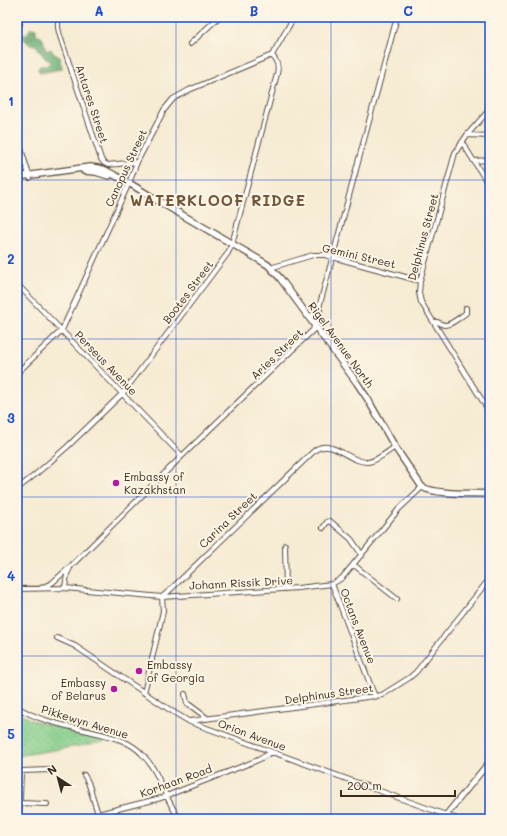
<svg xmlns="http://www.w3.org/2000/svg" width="507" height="836" font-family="Mali,sans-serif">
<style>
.grass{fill:url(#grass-dots);stroke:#607c54}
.forest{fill:url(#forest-crowns);stroke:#536d4a}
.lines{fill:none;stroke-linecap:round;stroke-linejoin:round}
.minor-casing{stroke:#574739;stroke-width:6}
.tertiary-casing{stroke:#574739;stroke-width:7}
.secondary-casing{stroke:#574739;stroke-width:8}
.minor{stroke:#fff;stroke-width:4}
.tertiary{stroke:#fff;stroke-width:5}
.secondary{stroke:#fff;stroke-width:5.5}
.grid{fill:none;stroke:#1d4ed8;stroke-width:1;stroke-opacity:0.55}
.poi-dot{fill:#b5179e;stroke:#fcf5e5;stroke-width:1.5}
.labels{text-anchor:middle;stroke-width:4;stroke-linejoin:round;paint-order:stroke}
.street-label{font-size:11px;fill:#3b2a1e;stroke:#fcf5e5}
.poi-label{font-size:11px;fill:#3b2a1e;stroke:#fcf5e5;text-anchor:start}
.district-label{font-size:15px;font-weight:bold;letter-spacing:1px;fill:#74573b;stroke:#fcf5e5}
.neatline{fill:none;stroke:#1d4ed8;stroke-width:1.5}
.grid-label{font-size:13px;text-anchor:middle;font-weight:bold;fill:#1d4ed8}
</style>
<defs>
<pattern id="grass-dots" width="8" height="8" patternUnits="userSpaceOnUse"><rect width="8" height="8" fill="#84cd8a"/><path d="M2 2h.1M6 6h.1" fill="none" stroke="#73b077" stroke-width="1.8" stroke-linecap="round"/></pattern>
<pattern id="forest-crowns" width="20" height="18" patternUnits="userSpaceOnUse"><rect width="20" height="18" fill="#6bb076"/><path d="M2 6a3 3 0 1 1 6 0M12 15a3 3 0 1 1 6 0" fill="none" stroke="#598f60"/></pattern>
</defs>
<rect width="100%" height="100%" fill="#fcf5e5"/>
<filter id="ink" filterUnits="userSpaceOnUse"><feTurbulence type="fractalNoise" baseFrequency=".025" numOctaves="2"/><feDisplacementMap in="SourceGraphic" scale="8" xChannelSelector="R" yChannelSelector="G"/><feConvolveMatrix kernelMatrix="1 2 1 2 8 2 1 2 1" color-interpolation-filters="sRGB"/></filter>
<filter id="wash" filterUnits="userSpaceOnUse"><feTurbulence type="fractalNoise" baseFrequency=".012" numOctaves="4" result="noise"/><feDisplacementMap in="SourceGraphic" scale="16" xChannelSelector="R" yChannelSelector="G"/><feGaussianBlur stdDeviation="0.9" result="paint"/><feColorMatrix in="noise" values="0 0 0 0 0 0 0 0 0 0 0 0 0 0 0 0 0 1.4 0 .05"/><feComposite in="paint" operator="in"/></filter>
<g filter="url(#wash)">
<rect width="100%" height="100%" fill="#f6ebd3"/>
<path class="grass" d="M17 711 31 720 105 738 104 742 17 756Z"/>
<path class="forest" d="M31 28 36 29V35C37 36 40 36 41 37 44 39 45 47 46 51L51 49 53 53 59 57 62 67V69C54 70 47 72 40 73L38 69 40 66H47L50 62 44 57 36 45 29 44 24 39 19 38 22 35 25 34 32 39V37L28 35V32Z"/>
</g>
<g filter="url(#ink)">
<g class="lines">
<g class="minor-casing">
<path id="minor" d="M58 17V28L60 36 101 159 104 163 108 165 137 162
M17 30 20 24 18 17
M190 44 219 17
M490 109 467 135 455 153 420 281 419 293 421 302 490 413
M467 135 490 136
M17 136 30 178
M462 142 490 187
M474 161 490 160
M270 268 313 255H325L420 281
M17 284 182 456
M434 322C439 321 440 324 444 325 450 326 460 317 466 313V308
M17 373 62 330 129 183 137 162 164 110 173 99 189 90 272 55 294 17
M17 489 36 474 67 447 123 393 228 253 232 244 277 74C279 66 277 61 272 55
M323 528 327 522 330 521 351 539 362 555
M285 545 286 589
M354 565 397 599
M332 584 375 697
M41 588 52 583 71 566 182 456 313 330 397 17
M65 588 67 574 70 568
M17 589 65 588 162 597 298 588 332 584 342 578 399 509 422 487
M57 638 75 646 170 710 190 722 457 819
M144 693 163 611 162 597 169 591 315 450C332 438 350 463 368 462 377 461 387 452 395 447
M185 694 187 703 207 718
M17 707C42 723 73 727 101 734 116 738 131 742 142 754 160 772 164 799 180 819
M190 721 382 695 409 678 416 672 490 578
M84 775 88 782 98 814
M20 803 47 804
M19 819 21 771 51 770
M83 819 98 814 161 798 258 760 272 752
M138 819 141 815"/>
</g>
<g class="tertiary-casing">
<path id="tertiary" d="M445 819 446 815 490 761"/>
</g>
<g class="secondary-casing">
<path id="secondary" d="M84 171 96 172 109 176
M17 177 90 167 97 168 105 170 129 183 160 202 258 259 268 265 280 278 357 383 367 398 395 447 422 487C437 495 472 493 490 494
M307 315 314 317 319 311"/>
</g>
<use href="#minor" class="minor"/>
<use href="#tertiary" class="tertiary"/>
<use href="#secondary" class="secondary"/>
</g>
</g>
<path class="grid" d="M176 17V819M331 17V819M17 180H490M17 339H490M17 497H490M17 656H490"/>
<g class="poi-dot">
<circle cx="116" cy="483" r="4"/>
<circle cx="139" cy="671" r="4"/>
<circle cx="114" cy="689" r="4"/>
</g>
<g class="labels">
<g class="street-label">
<text transform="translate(92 104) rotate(72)" y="4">Antares Street</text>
<text transform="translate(126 168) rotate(-65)" y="4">Canopus Street</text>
<text transform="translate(423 237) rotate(-75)" y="4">Delphinus Street</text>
<text transform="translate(359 256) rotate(13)" y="4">Gemini Street</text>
<text transform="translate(188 292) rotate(-53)" y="4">Bootes Street</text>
<text transform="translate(341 345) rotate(54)" y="4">Rigel Avenue North</text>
<text transform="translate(277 354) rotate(-44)" y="4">Aries Street</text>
<text transform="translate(106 363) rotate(46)" y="4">Perseus Avenue</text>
<text transform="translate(228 520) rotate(-44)" y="4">Carina Street</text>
<text transform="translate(241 583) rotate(-3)" y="4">Johann Rissik Drive</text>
<text transform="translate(358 626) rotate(69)" y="4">Octans Avenue</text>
<text transform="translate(329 694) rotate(-8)" y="4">Delphinus Street</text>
<text transform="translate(85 722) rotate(17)" y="4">Pikkewyn Avenue</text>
<text transform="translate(252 735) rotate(20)" y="4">Orion Avenue</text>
<text transform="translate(176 781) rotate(-20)" y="4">Korhaan Road</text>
</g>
<g class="poi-label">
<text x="124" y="481">Embassy of<tspan x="124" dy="13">Kazakhstan</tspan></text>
<text x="147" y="669">Embassy<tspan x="147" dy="13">of Georgia</tspan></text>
<text x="106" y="687" text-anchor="end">Embassy<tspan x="106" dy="13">of Belarus</tspan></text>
</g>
<g class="district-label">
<text x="218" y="206">WATERKLOOF RIDGE</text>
</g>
</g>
<rect width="507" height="836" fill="none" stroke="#fcf5e5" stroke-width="44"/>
<g transform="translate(58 778) rotate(324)" stroke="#fcf5e5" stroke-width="3" paint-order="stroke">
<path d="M0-3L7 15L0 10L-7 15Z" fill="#3b2a1e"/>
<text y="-6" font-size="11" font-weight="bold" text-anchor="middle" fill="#3b2a1e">N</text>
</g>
<path d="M341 790v6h114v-6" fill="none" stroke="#3b2a1e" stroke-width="2"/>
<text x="347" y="790" font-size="12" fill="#3b2a1e" stroke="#fcf5e5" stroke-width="3" paint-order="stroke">200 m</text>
<rect x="22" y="22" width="463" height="792" class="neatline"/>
<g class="grid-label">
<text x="99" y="16">A</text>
<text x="254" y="16">B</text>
<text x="408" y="16">C</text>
<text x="11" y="106">1</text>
<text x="11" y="264">2</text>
<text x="11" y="423">3</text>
<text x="11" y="581">4</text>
<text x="11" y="739">5</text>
</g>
</svg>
